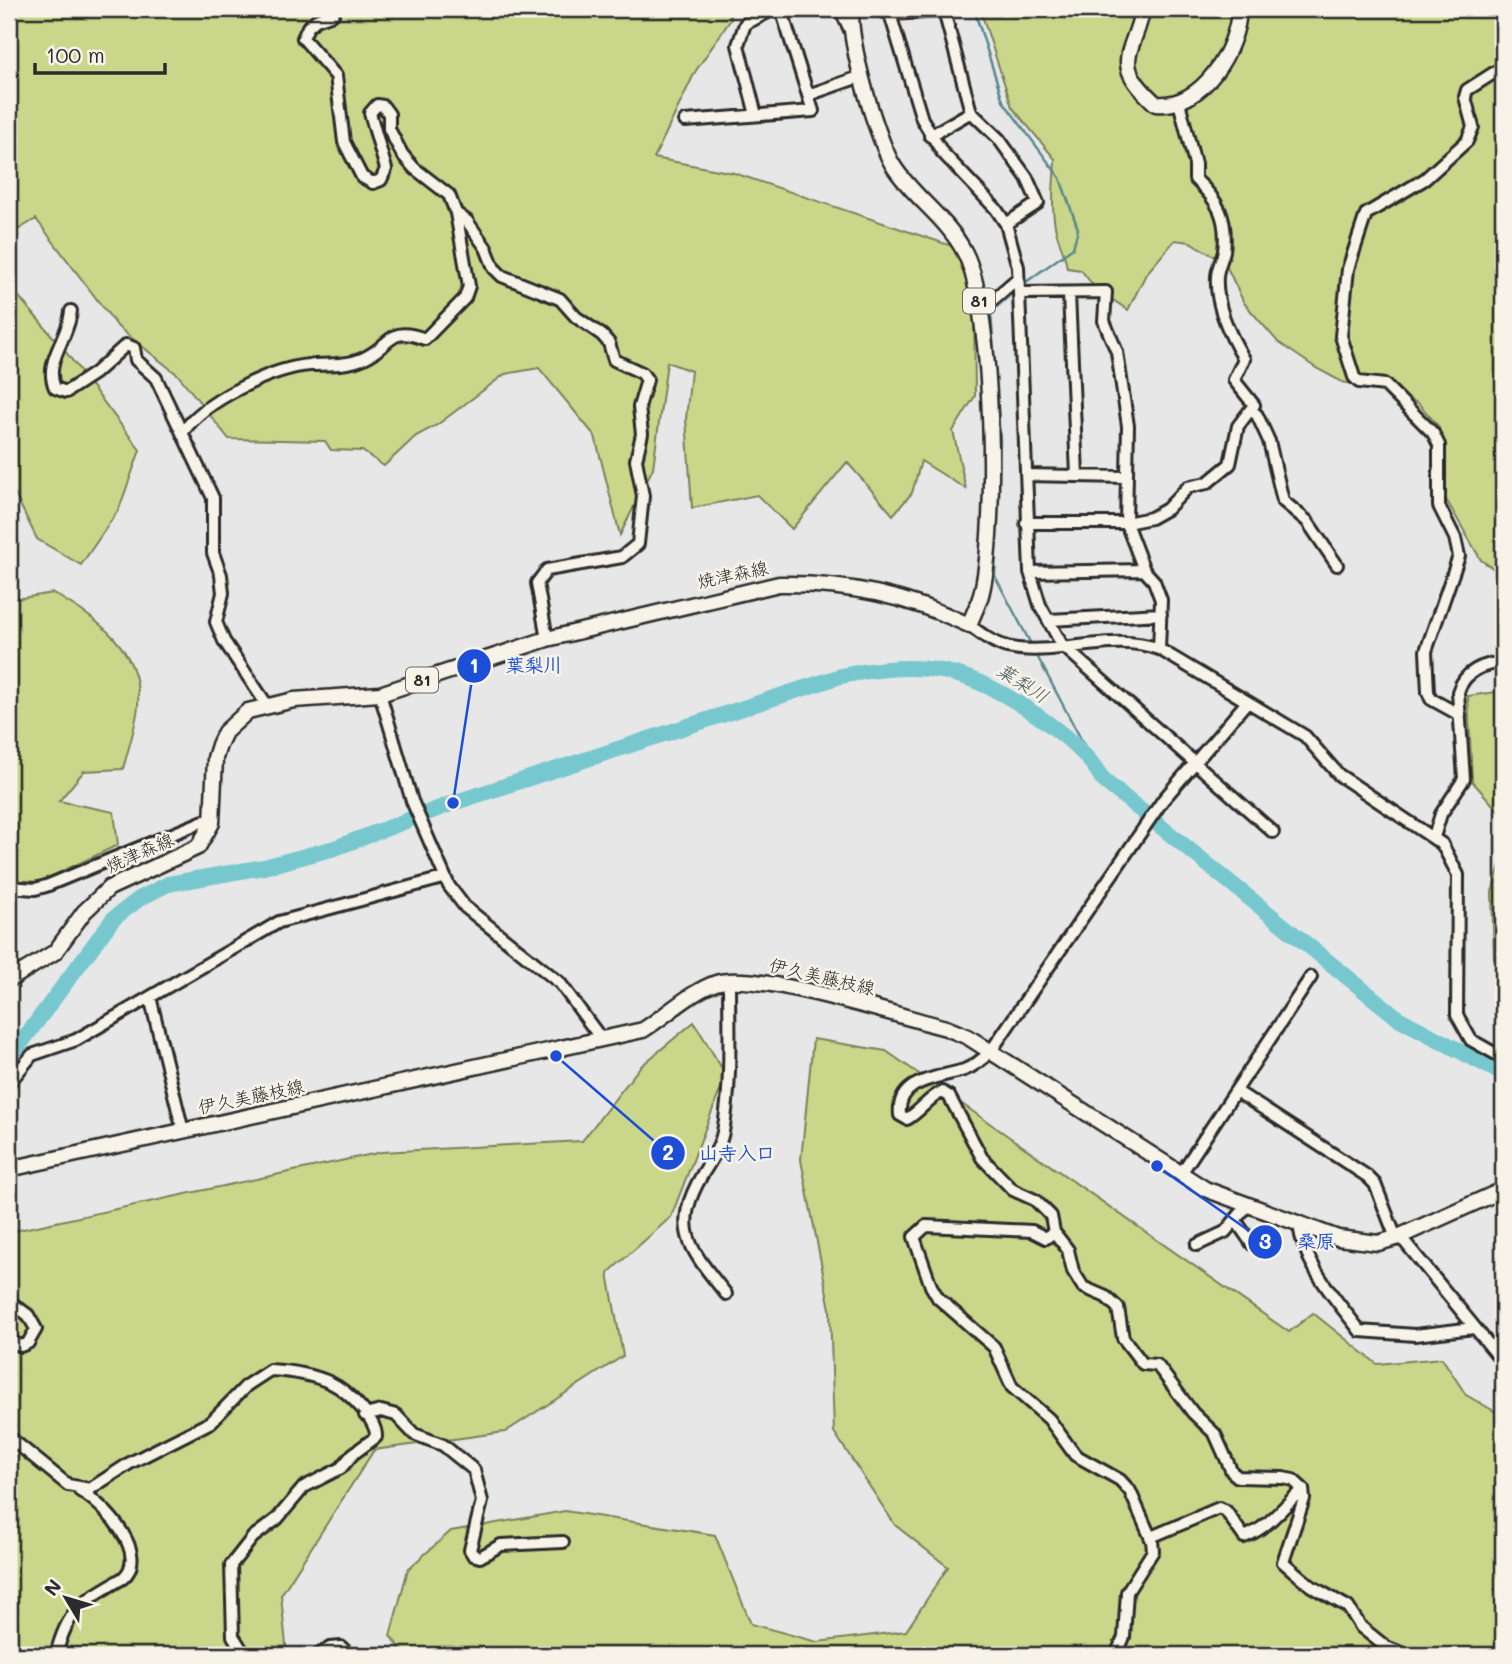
<svg xmlns="http://www.w3.org/2000/svg" width="1512" height="1664" font-family="Mali,'Klee One',sans-serif">
<style>
.green{fill:#cad689;stroke:#7a805a;stroke-width:2}
.lines{fill:none;stroke-linecap:round;stroke-linejoin:round}
.stream{stroke:#59898d;stroke-width:2.5}
.river{stroke:#77c8ce;stroke-width:16}
.minor-casing{stroke:#2b2b2b;stroke-width:16}
.major-casing{stroke:#2b2b2b;stroke-width:19}
.minor{stroke:#f7f3e8;stroke-width:10}
.major{stroke:#f7f3e8;stroke-width:14}
.labels{text-anchor:middle;stroke-width:5;stroke-linejoin:round;paint-order:stroke}
.shield{fill:#f7f3e8;stroke:#686764;stroke-width:2}
.shield-label{font-size:16px;font-weight:bold;fill:#2b2b2b}
.street-label{font-size:18px;fill:#2b2b2b;stroke:#f7f3e8}
.water-label{font-size:19px;font-style:italic;fill:#425a5c;stroke:#f7f3e8}
.leader{fill:none;stroke:#1d4ed8;stroke-width:2.5}
.callout-dot{fill:#1d4ed8;stroke:#f7f3e8;stroke-width:2.5}
.mark-label{font-size:21px;text-anchor:middle;font-weight:bold;fill:#fff}
.callout-label{font-size:19px;text-anchor:middle;font-weight:bold;fill:#1d4ed8;stroke:#f7f3e8;stroke-width:5;stroke-linejoin:round;paint-order:stroke}
</style>
<rect width="100%" height="100%" fill="#e7e7e8"/>
<filter id="ink" filterUnits="userSpaceOnUse"><feTurbulence type="fractalNoise" baseFrequency=".0143" numOctaves="2"/><feDisplacementMap in="SourceGraphic" scale="14" xChannelSelector="R" yChannelSelector="G"/><feConvolveMatrix kernelMatrix="1 2 1 2 8 2 1 2 1" color-interpolation-filters="sRGB"/></filter>
<g filter="url(#ink)">
<path class="green" d="M9 9H729L731 19 695 72 654 158 734 173 955 247 974 303 975 396 953 431 966 489 921 461 912 493 893 515 847 462 792 529 757 495 692 508 686 419 691 371 667 362 653 468 620 535 595 436 539 368 505 374 437 425 416 436 384 466 362 451 331 450 325 441 229 439 178 375 118 327 36 219 9 235Z
M980 9H1503V575L1481 560 1444 496 1439 427 1418 403 1385 390 1342 382 1316 368 1278 342 1244 303 1225 263 1190 242 1175 240 1146 274 1128 310 1095 288 1081 270 1067 268C1065 253 1057 239 1055 226 1051 204 1054 182 1055 159L1012 107Z
M9 285 65 351 140 450 119 509 81 565 37 539 9 482Z
M53 593C97 619 142 648 138 706 136 727 128 749 123 769L84 771 59 801 114 812 118 845 33 885 9 881V600Z
M1503 691V816L1472 781 1468 696Z
M1503 855V959L1494 958 1492 892Z
M694 1022 726 1075 671 1217 608 1273 623 1356 505 1432 374 1450 281 1595 287 1655H9V1232L382 1152 582 1141 640 1067Z
M813 1039 886 1051 1289 1332 1313 1313 1377 1364 1442 1358 1466 1395 1503 1416V1655H407L390 1636 408 1569 451 1531 565 1511 715 1535 751 1624 817 1642 906 1631 948 1567 895 1525 834 1432 830 1309 801 1160Z"/>
<g class="lines">
<path class="stream" d="M974 9 1003 101 1060 178 1078 229 1073 248 1022 285
M1015 291 991 312 1000 440 995 576 1032 646
M1035 652 1092 760"/>
<path class="river" d="M9 1059 113 919 139 899 168 884 264 867 335 848 453 803 841 676C925 659 968 668 1038 716 1063 734 1088 753 1103 780L1398 1018 1503 1074"/>
<g class="minor-casing">
<path id="minor" d="M840 9 850 30
M878 9 890 14 944 11 971 112 999 139 1027 178 1038 203 1006 224
M890 14 922 119 942 152 996 209 1006 224 1018 267 1030 572 1040 605 1062 645 1273 832
M808 95 862 76
M756 115 738 45 745 24 774 9
M685 121 813 111 781 9
M930 136 971 112
M456 213 467 221 486 248 494 268 502 276 560 299 576 317 602 335 609 343 614 360 642 373 647 380 639 407 642 434 636 460 643 496 638 544 622 557 547 570 537 583 547 639
M1019 293 1106 292 1104 321 1117 352 1128 426 1126 523 1144 570 1154 581 1161 600 1159 649
M1069 294 1077 475
M981 310 1018 278
M71 311C69 338 43 362 55 388L66 392 95 373 126 345 134 348 136 360 156 378 213 498V553L221 575 223 593 216 622 224 641 267 705
M1251 410 1257 415 1269 441 1283 501 1307 521 1337 565
M183 432C204 401 272 368 310 365 328 364 347 366 364 358 393 345 387 325 425 339L465 298 469 286 456 213 449 195 414 168 402 154 389 129V114L383 106 377 105 370 113 386 169 381 180 373 183 362 177 344 142 336 76 303 38 308 27 316 20 333 14 335 9
M1026 475 1126 477
M1026 523H1126L1151 518 1167 509 1188 487 1207 483 1230 464 1238 426 1254 405 1234 380 1244 359C1230 336 1215 306 1217 277 1217 269 1222 260 1224 251 1228 218 1218 200 1195 179V164L1179 102
M1030 572 1144 570
M1049 620 1161 614
M969 625C981 634 993 643 1007 647 1055 658 1112 631 1159 649L1305 736 1339 775 1442 844 1458 875 1457 1015 1471 1040 1503 1058
M380 694 412 801 449 886 465 907 560 983 602 1040
M1247 702 1163 800 991 1051C983 1059 975 1066 964 1070 939 1078 896 1079 900 1115L907 1119C921 1111 928 1098 942 1092L949 1096 982 1158 1013 1190 1035 1200 1051 1216 1054 1232 1068 1250 1073 1271 1083 1287 1106 1297 1118 1308 1123 1338 1143 1364 1157 1365 1193 1413 1215 1434 1232 1472 1238 1477 1283 1478 1293 1480 1303 1489 1304 1499 1283 1562 1311 1586 1348 1607 1361 1627 1386 1647 1406 1655
M1460 715 1431 699 1428 692 1426 651 1459 556 1455 538 1439 506V445L1433 433 1385 385 1359 382 1354 377 1341 336 1348 269 1366 214 1425 179 1467 141 1473 127 1465 97 1467 90 1503 67
M1434 837 1441 814 1464 779 1458 692C1464 672 1483 663 1503 663
M9 887 35 889 46 886 204 821 212 823
M150 997 183 1131
M9 1083 32 1055 76 1040 279 922 443 878
M1236 1091 1367 1176 1375 1184 1396 1238
M1180 1175 1311 977
M1236 1221 1252 1244
M1299 1225C1304 1265 1336 1299 1360 1331L1415 1335 1474 1328
M1054 1232 1046 1238 1032 1231 926 1226 914 1237 931 1286 938 1298 994 1347 1012 1387 1049 1419 1075 1455 1120 1480 1130 1491 1152 1541 1153 1551 1127 1592 1124 1637 1116 1655
M1400 1236 1503 1362
M1197 1245 1225 1232 1247 1206
M726 1294C691 1250 670 1230 702 1175 710 1162 720 1147 723 1132 732 1082 729 1031 729 981
M9 1301 28 1315 36 1329 28 1343 21 1346 9 1341
M365 1415 381 1411 396 1415 414 1434 443 1445 474 1470 482 1501 470 1550 473 1555 480 1557 501 1545 563 1542
M9 1437 68 1485 90 1489 130 1463 211 1422 247 1385 270 1370C289 1371 314 1375 331 1383 346 1390 377 1419 376 1437L353 1454 341 1468 304 1487 277 1519 253 1537 231 1565 233 1636 245 1655
M1151 1537 1219 1508 1226 1511 1244 1537C1269 1528 1283 1506 1303 1489
M56 1655C68 1608 82 1602 123 1578 151 1554 103 1503 80 1491
M318 1655 330 1648 341 1647 350 1655"/>
</g>
<g class="major-casing">
<path id="major" d="M1143 9C1132 57 1110 62 1156 104 1202 109 1238 49 1239 9
M9 980 55 952 84 912 109 888 198 847 212 823 215 758 219 745 225 732 248 711 294 700 380 694 547 639 779 584C848 583 907 596 969 625 973 615 978 605 981 595 998 531 994 310 965 253 948 219 914 198 894 167 878 143 846 36 852 9
M9 1169 643 1030C666 1016 690 992 716 983 756 970 899 1016 946 1028L968 1037 1205 1189 1338 1238 1378 1243 1396 1238 1503 1190"/>
</g>
<use href="#minor" class="minor"/>
<use href="#major" class="major"/>
</g>
</g>
<g class="labels">
<g class="shield">
<rect x="963" y="288.5" width="32" height="25" rx="5"/>
<rect x="406" y="667.5" width="32" height="25" rx="5"/>
</g>
<g class="shield-label">
<text x="979" y="307">81</text>
<text x="422" y="686">81</text>
</g>
<g class="street-label">
<text transform="translate(733 575) rotate(-12)" y="6">焼津森線</text>
<text transform="translate(140 853) rotate(-24)" y="6">焼津森線</text>
<text transform="translate(822 977) rotate(13)" y="6">伊久美藤枝線</text>
<text transform="translate(251 1097) rotate(-12)" y="6">伊久美藤枝線</text>
</g>
<g class="water-label">
<text transform="translate(1023 683) rotate(32)" y="7">葉梨川</text>
</g>
</g>
<path class="leader" d="M453 803L474 666M556 1056L668 1153M1157 1166L1265 1242"/>
<g class="callout-dot">
<circle cx="453" cy="803" r="7"/>
<circle cx="556" cy="1056" r="7"/>
<circle cx="1157" cy="1166" r="7"/>
<circle cx="474" cy="666" r="18"/>
<circle cx="668" cy="1153" r="18"/>
<circle cx="1265" cy="1242" r="18"/>
</g>
<g class="mark-label">
<text x="474" y="673">1</text>
<text x="668" y="1160">2</text>
<text x="1265" y="1249">3</text>
</g>
<g class="callout-label">
<text x="534" y="672">葉梨川</text>
<text x="737" y="1160">山寺入口</text>
<text x="1316" y="1248">桑原</text>
</g>
<rect width="1512" height="1664" fill="none" stroke="#f7f3e8" stroke-width="35"/>
<rect x="18" y="18" width="1477" height="1629" fill="none" stroke="#2b2b2b" stroke-width="2.5" filter="url(#ink)"/>
<g transform="translate(66 1598) rotate(308)" stroke="#f7f3e8" stroke-width="5" paint-order="stroke">
<path d="M0-5L12 26L0 18L-12 26Z" fill="#2b2b2b"/>
<text y="-10" font-size="19" font-weight="bold" text-anchor="middle" fill="#2b2b2b">N</text>
</g>
<path d="M35 63v10h130v-10" fill="none" stroke="#2b2b2b" stroke-width="3.5"/>
<text x="46" y="63" font-size="21" fill="#2b2b2b" stroke="#f7f3e8" stroke-width="5" paint-order="stroke">100 m</text>
</svg>
